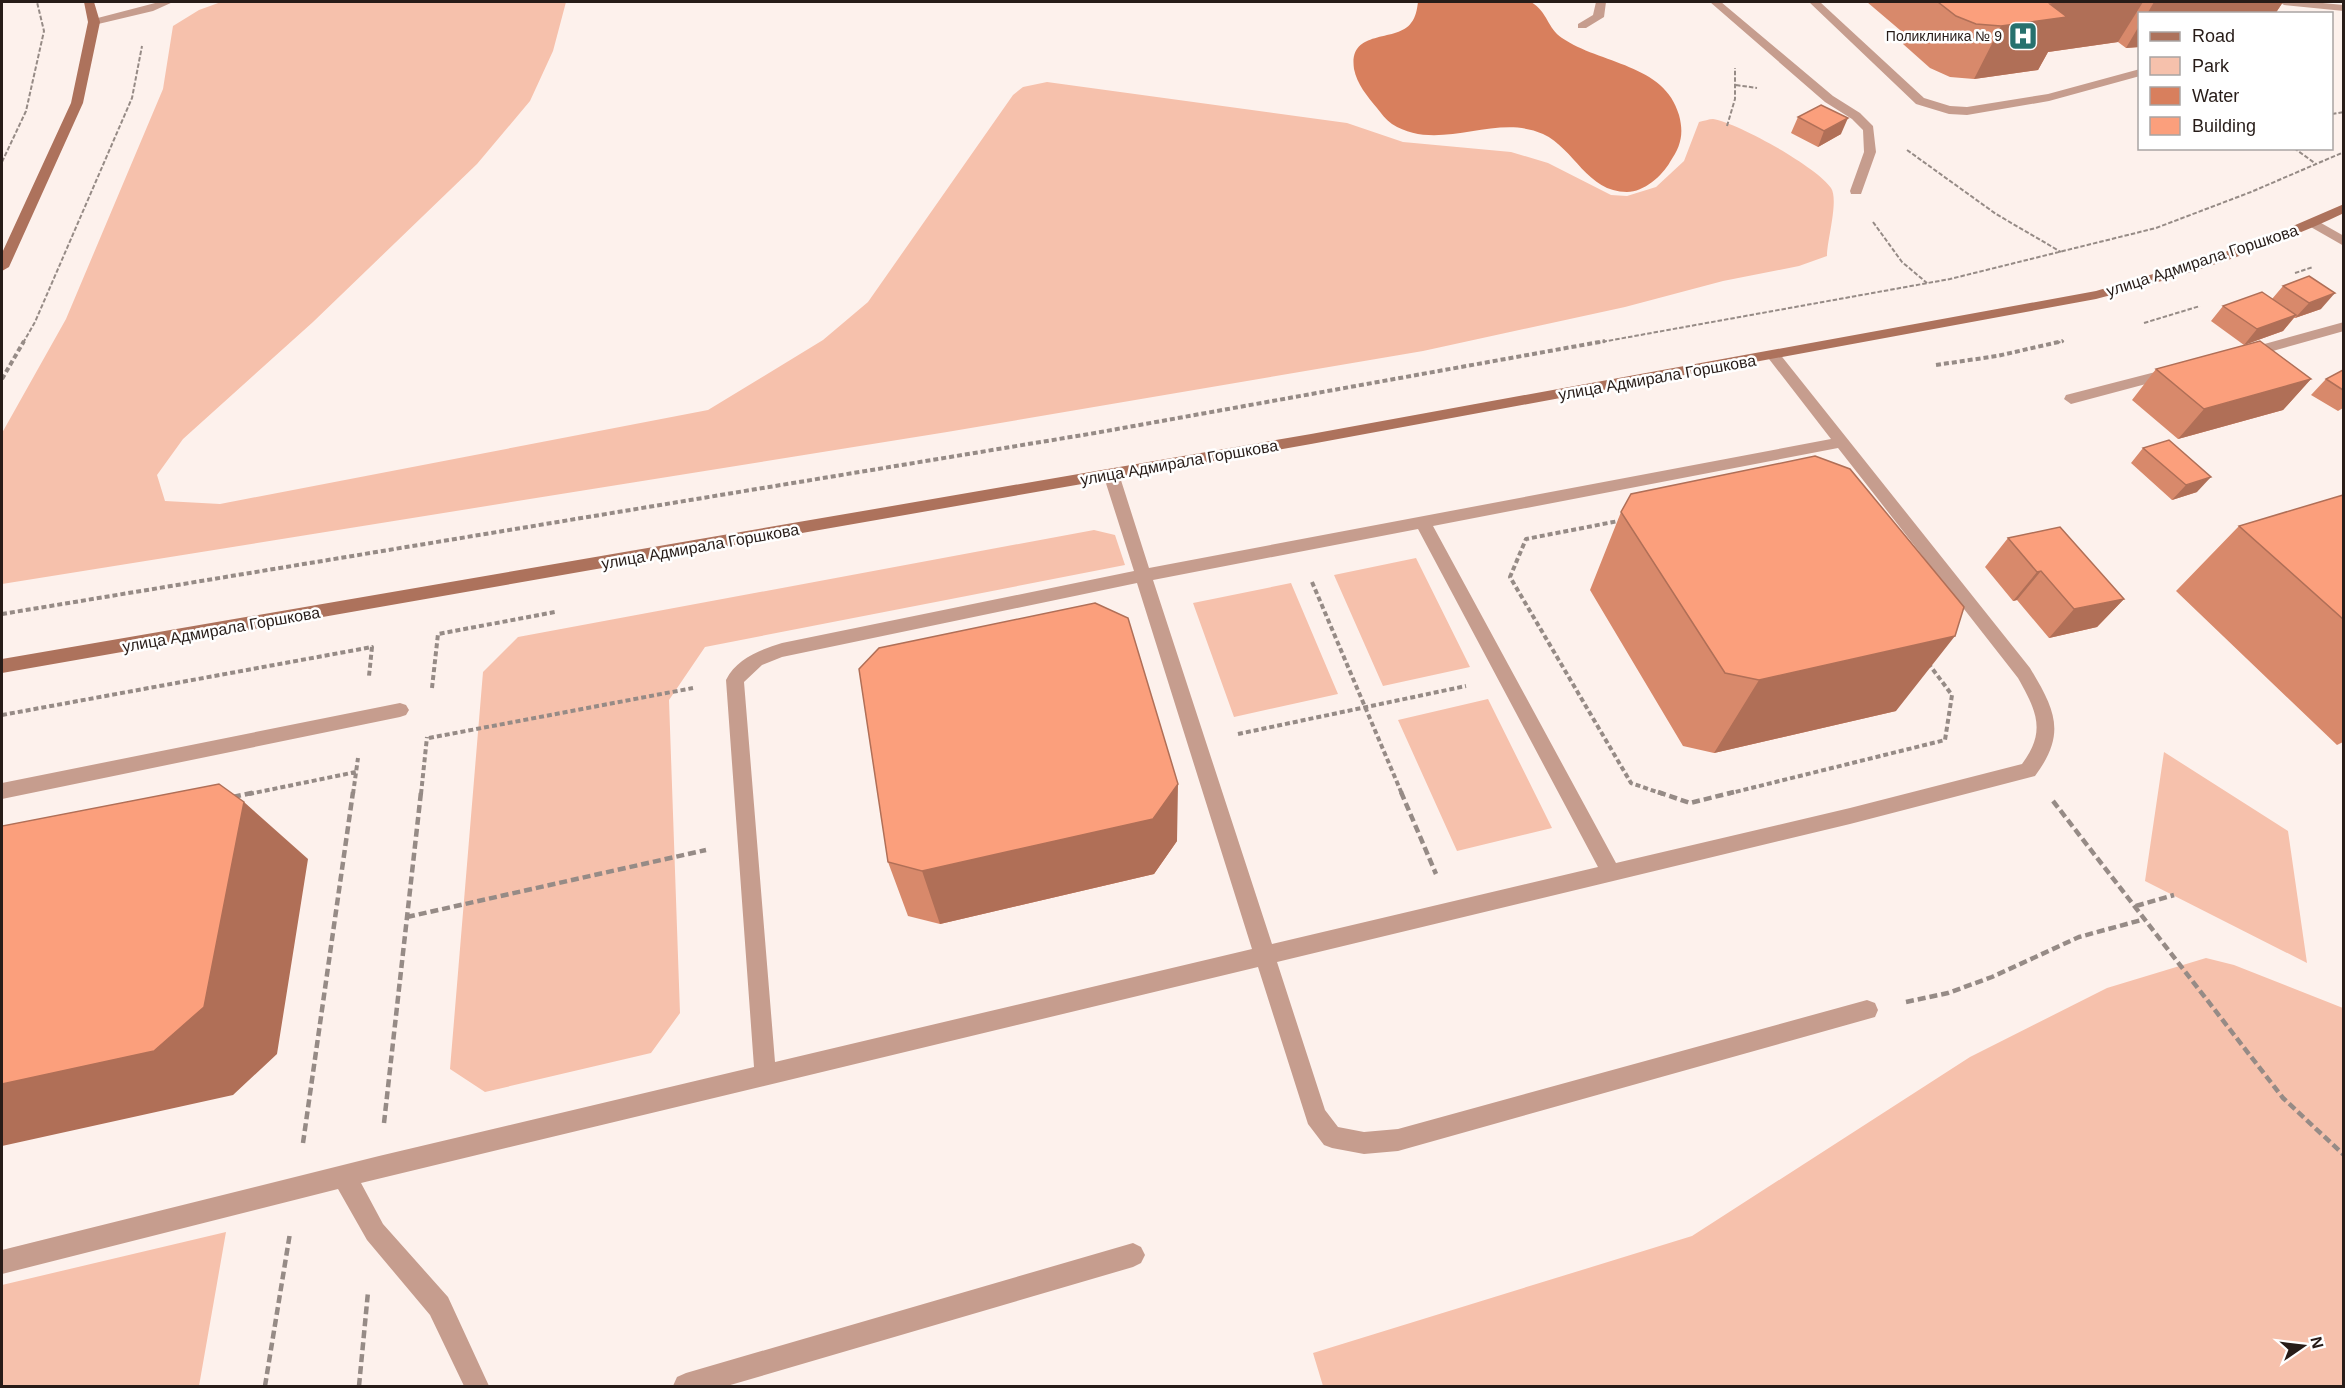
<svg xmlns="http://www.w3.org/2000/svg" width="2345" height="1388" font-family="Arial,sans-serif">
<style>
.green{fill:#f6c1ac}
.water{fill:#d87f5d}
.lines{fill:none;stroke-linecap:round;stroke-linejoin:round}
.path-far2{stroke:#968b86;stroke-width:2;stroke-dasharray:4.5 2;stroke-linecap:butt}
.path-far1{stroke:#968b86;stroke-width:4;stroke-dasharray:5 3;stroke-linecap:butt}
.path{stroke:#968b86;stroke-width:4.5;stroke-dasharray:8 4;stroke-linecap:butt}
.lane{fill:#c69d8e;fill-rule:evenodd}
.secondary{fill:#ad725c;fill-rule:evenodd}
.wall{fill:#d8896b}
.shaded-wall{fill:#b06f57}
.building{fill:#fb9f7c;stroke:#b06f57;stroke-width:1.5}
.labels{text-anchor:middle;stroke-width:5;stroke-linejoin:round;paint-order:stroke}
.far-poi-label{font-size:14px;fill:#271c18;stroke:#fff;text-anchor:end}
.street-label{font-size:16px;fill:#271c18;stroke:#fff}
</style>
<rect width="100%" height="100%" fill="#fdf1ec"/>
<path class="green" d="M221 2H566L553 51 530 101 477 164 313 322 183 439 157 475 165 501 220 504 708 410 823 340 868 302 1013 95 1023 87 1047 82 1347 123 1403 142 1511 152 1548 163 1611 195 1627 196 1656 187 1684 161 1699 122C1704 121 1709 119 1713 119 1738 123 1817 167 1831 188 1839 200 1827 240 1827 256L1799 266 1723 281 1625 307 1423 351 947 432 2 584V433L66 319 163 89 173 26 199 10Z
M1094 530 1115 535 1125 565 705 647 669 700 680 1013 651 1053 485 1092 450 1069 483 672 518 637Z
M1416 558 1470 667 1383 686 1334 575Z
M1291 583 1338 694 1234 717 1193 603Z
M1488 699 1552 828 1457 851 1398 720Z
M2164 752 2288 831 2307 963 2145 881Z
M2206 958 2234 965 2343 1008V1386H1323L1313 1353 1692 1236 1970 1057 2107 988Z
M226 1232 199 1386H2V1285Z"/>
<path class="water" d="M1418 2H1531C1548 12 1547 28 1562 38 1600 64 1665 64 1679 115 1684 134 1681 146 1670 162 1662 176 1644 192 1627 192 1587 192 1575 149 1543 134 1495 112 1439 154 1392 124 1386 120 1381 113 1377 108 1367 96 1357 84 1354 69 1348 28 1397 43 1411 23 1416 17 1417 9 1418 2Z"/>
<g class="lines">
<path class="path-far2" d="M1736 85 1757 88
M2332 114 2344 112
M1727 126 1735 99V68
M2294 148 2316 164
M1907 150 1996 214 2061 252
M2 162 26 111 44 31 37 2
M1873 222 1902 262 1927 283
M2295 273 2313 267
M2144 323 2200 306
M23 343 35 322 132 98 142 46
M1596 343 1950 279 2156 228 2251 192 2344 152
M2056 343 2064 341"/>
<path class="path-far1" d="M1936 365 1997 356 2063 341
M2 379 24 341
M1312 582 1402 794
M2 614 1095 433 1605 341
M432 688 438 634 555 612
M2 715 372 647 369 676
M1238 734 1466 686
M429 738 693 688
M249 794 356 772
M353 794 358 758
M421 794 427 737
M1663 794 1631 783 1510 577 1526 539 1757 494 1811 507 1952 695 1945 740 1727 794"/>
<path class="path" d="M1401 792 1436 874
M1658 792 1690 803 1734 792
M233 797 256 792
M2053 801 2283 1098 2344 1155
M2136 906 2174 895
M407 917 706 850
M1906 1002 1948 993 1992 977 2079 937 2145 919
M384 1123 421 792
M303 1143 353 792
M265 1386 290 1233
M359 1386 368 1292"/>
<path class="lane" d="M159 2H173L153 11 94 25 88 22 90 20Z
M1596 2H1606L1604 17 1586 28H1578V24L1593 15Z
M1710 2H1721L1833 96 1860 113 1873 126 1876 152 1861 194H1851L1850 191 1864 152 1863 130 1852 119 1825 102Z
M1809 2H1820L1924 98 1950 106 1967 107 2048 94 2140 69V76L2049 101 1967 115 1949 114 1916 104Z
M2279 2H2312L2344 5V11L2284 5Z
M2314 219 2344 236V246L2309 226 2307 223 2309 220Z
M2344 322V331L2244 359 2237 354 2239 351Z
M1774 351 1779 353 2030 668C2055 710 2067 733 2035 776L1850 824 1277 962 1325 1110 1338 1127 1364 1132 1398 1129 1867 1000 1875 1003 1878 1010 1875 1017 1398 1151 1364 1154 1332 1148 1324 1145 1308 1124 1258 967 361 1183 383 1224 448 1297 489 1386H464L430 1315 367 1240 338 1189 2 1274V1250L379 1156 754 1067 726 680C737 658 760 650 782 643L1134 571 1103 474 1105 470H1117L1119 474 1149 568 1831 439 1769 359 1767 356ZM1838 448 2018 678C2036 710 2047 731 2022 764L1850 808 1616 863 1433 526ZM1418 529 1598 867 1272 944 1153 580ZM1137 583 1252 949 775 1062 744 682 762 665 782 657Z
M2171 368 2176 370 2178 373 2176 376 2071 404 2064 399 2066 395Z
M400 703 406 705 409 710 406 715 400 717 2 799V783Z
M1133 1243 1141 1247 1145 1255 1141 1263 1133 1267 727 1386H673L677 1377 686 1373Z"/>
<path class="secondary" d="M84 2H94L100 22 83 103 9 267 2 271V253L71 103 88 22Z
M2344 204V213C2264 251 2181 277 2096 299L1311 444 2 673V659L1311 434 2096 291 2217 255 2279 232Z"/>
</g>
<path class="wall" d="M1867 2H2283L2275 14H2139V47L2126 48 2118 42 2048 52 2038 70 1974 79 1950 77 1930 68 1903 44 1907 36Z
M1798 117 1841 134 1818 147 1791 133Z
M2283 286 2321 309 2295 318H2294L2283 331 2244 345 2211 321 2223 306 2272 299Z
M2156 369 2311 379 2283 410 2178 439 2132 400Z
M2343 370V408L2338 411 2311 395 2326 379Z
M2143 448 2197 492 2172 500 2131 463Z
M2343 495V742L2337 745 2176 591 2239 526Z
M1621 512 1896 711 1714 753 1683 746 1590 590Z
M2008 538 2124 599 2097 627 2049 638 2017 600 2013 601 1985 567Z
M1177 841 1154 874 940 924 908 916 888 862Z"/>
<path class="shaded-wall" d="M2068 2H2143L2118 42 2048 52 2038 70 1974 79 2001 26 2050 4Z
M2154 2H2283L2275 14H2147Z
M2139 26V47L2126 48Z
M1848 118 1841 134 1818 147 1824 131Z
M2335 293 2321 309 2295 318 2309 303Z
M2296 315 2283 331 2244 345 2257 329Z
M2311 379 2283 410 2178 439 2204 409Z
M2211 477 2197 492 2172 500 2186 485Z
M2041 571 2017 600 2013 601 2037 572Z
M2124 599 2097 627 2049 638 2074 609Z
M1955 636 1896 711 1714 753 1759 680Z
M1178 784 1177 841 1154 874 940 924 922 871Z
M244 802 308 859 277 1054 233 1095 2 1146V1084Z"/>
<path class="building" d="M1938 2H2068L2050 4 2067 17 2001 26 1976 24 1956 16Z
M1821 105 1848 118 1824 131 1798 117Z
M2309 276 2335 293 2309 303 2283 286Z
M2262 292 2296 315 2257 329 2223 306Z
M2260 341 2311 379 2204 409 2156 369Z
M2343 370V390L2326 379Z
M2169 440 2211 477 2186 485 2143 448Z
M1815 456 1850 469 1964 607 1955 636 1759 680 1725 673 1621 512 1631 494Z
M2343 495V619L2239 526Z
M2060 527 2124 599 2074 609 2041 571 2037 572 2008 538Z
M1095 603 1128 618 1178 784 1153 819 922 871 888 862 859 669 879 648Z
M219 784 244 802 204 1007 154 1051 2 1084V826Z"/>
<defs>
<g id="hospital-square" transform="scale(1.5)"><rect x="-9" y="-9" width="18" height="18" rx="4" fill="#27716e" stroke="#fff"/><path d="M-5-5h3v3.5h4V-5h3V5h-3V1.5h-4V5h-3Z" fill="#fff"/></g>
</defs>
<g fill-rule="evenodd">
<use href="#hospital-square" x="2023" y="36"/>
</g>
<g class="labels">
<g class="far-poi-label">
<text x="2002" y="41">Поликлиника № 9</text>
</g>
<g class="street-label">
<text transform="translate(2202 260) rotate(-18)" y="6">улица Адмирала Горшкова</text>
<text transform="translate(1657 377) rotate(-10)" y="6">улица Адмирала Горшкова</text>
<text transform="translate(1179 462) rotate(-10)" y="6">улица Адмирала Горшкова</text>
<text transform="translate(700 546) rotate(-10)" y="6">улица Адмирала Горшкова</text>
<text transform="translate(221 629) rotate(-10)" y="6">улица Адмирала Горшкова</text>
</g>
</g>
<rect width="2345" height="1388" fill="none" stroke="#271c18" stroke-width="6"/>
<rect x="2138" y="12" width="195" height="138" fill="#ffffff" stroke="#a9a4a3" stroke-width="1.5"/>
<rect x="2150" y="32" width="30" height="9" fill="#ad725c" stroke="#a9a4a3" stroke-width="1.5"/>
<text x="2192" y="42" font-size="18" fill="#271c18">Road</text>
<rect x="2150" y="57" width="30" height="18" fill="#f6c1ac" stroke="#a9a4a3" stroke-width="1.5"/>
<text x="2192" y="72" font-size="18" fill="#271c18">Park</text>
<rect x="2150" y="87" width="30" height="18" fill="#d87f5d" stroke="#a9a4a3" stroke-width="1.5"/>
<text x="2192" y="102" font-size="18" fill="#271c18">Water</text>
<rect x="2150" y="117" width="30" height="18" fill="#fb9f7c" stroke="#a9a4a3" stroke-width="1.5"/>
<text x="2192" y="132" font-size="18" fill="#271c18">Building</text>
<g transform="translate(2303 1346) rotate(76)" stroke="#ffffff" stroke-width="4.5" paint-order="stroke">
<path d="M0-4.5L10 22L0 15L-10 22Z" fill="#271c18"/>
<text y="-9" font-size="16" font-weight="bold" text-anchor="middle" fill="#271c18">N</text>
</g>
</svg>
